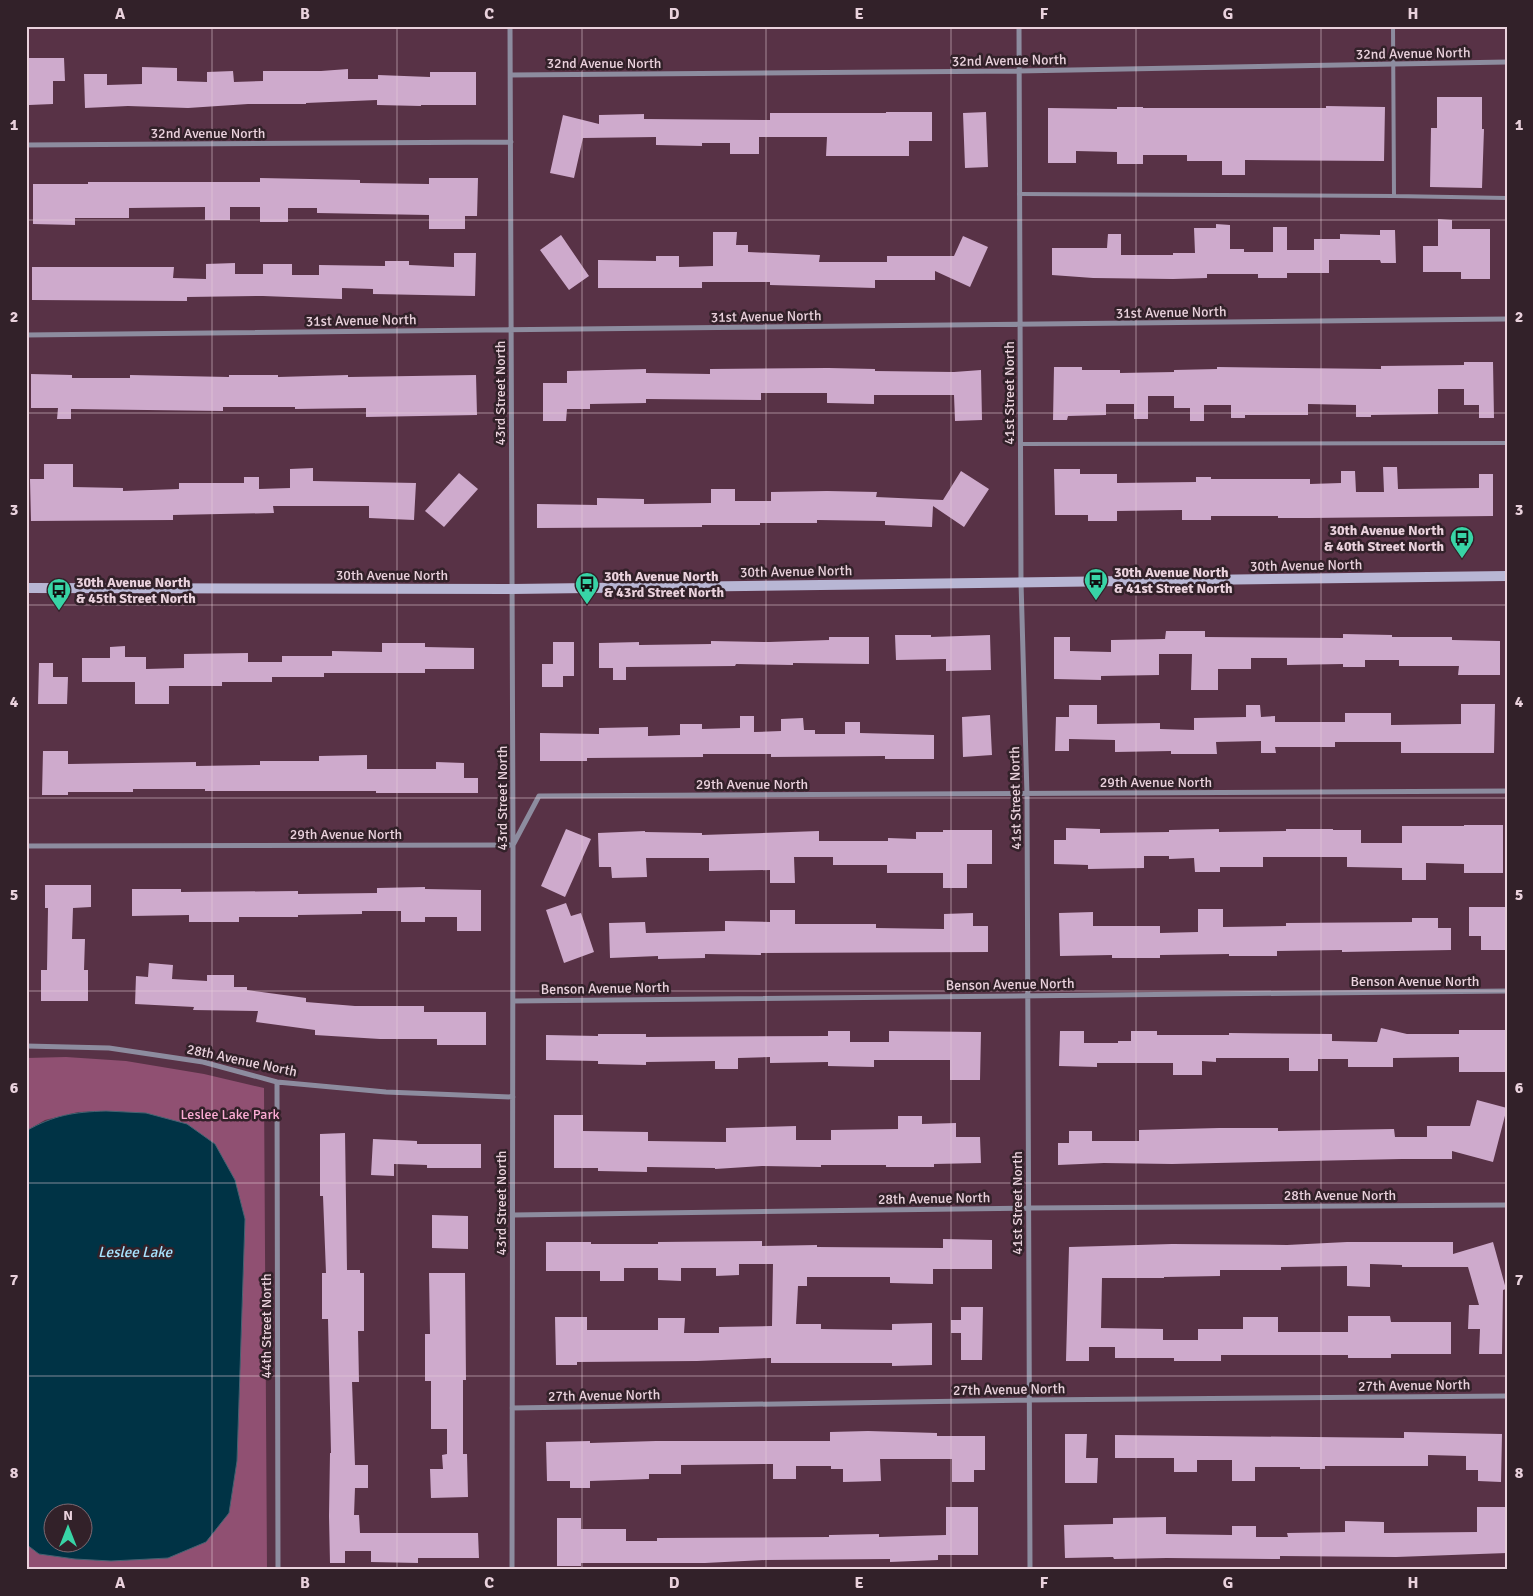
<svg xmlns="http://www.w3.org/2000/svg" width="1533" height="1596" font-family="Signika,sans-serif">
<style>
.green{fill:#905072}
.water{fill:#003345;stroke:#466373;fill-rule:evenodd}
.building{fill:#ceaacc}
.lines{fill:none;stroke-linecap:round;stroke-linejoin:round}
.lane{stroke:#8d8c9f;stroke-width:4}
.street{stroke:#8d8c9f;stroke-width:5}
.secondary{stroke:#b8b6d4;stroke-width:10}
.grid{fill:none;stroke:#ead2dd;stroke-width:1;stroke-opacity:0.55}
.labels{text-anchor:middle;stroke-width:5;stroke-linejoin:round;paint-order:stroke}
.street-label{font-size:14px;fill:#ead2dd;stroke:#322129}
.poi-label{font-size:14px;font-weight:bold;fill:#ead2dd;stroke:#322129;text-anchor:start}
.park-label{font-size:14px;fill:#fcacd4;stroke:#322129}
.water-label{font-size:15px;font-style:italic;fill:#a8e3fe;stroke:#322129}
.neatline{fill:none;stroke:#ead2dd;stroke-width:2}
.grid-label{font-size:16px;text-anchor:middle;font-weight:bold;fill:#ead2dd}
</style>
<rect width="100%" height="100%" fill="#583246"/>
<path class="green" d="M66 1057 126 1061 204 1074 264 1088 267 1570H26V1544L39 1554 75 1559 111 1561 168 1558 229 1513 237 1461 245 1220 235 1180 146 1113 106 1111 78 1112 45 1120 26 1131V1058Z"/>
<path class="water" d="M106 1111 146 1113 187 1124 215 1144 235 1180 245 1219 237 1461 229 1513 206 1542 168 1558 111 1561 75 1559 39 1554 26 1544V1131C54 1115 74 1112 106 1111ZM52 1514H82V1544H52Z"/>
<path class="building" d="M29 58H64L65 81H53V104L29 105Z
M142 67 177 68V81L207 82V72L233 71 234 82 263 81V71H321L348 69V79H378V75L430 77V72H476V105H421V106L377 105V100L306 103V104H248L188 108 128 106 85 108 84 74H107V85L142 84Z
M1437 97H1482V129H1484L1482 188 1430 187 1431 128H1437Z
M1326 106 1385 107 1384 161 1245 160V175H1222V161H1187V155H1143V164H1117V152L1076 151V163H1048V108L1117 109V107H1143V108H1326Z
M886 112H932V141H909V156H826L827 137H759V154H730V143H702V146L656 145V137L583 138 574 178 550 173 563 115 599 124V115L644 114V119L770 120V113H886Z
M986 112 988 167 965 168 963 113Z
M260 178 360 180V183L429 184V178H478L477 216H465V229H429V215L317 213V208H288V222H260V207H230V220H205V207L129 208V218H75V225L33 224V184H88V182H260Z
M1438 219 1452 220V229H1490V279H1461V272H1423V246H1438Z
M1216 224 1230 225V249H1244V252H1273V227H1287V250H1314V239H1340V234L1380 235V230H1395L1396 263H1381L1380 260H1329V273H1287V278H1258V274H1207V278L1173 279 1093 278 1052 275V248H1107L1108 234H1121V255H1173V253H1195L1194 228H1216Z
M713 232H737L736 245H748V252L820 255 819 262H887V256H954L963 236 988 247 970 287 935 271V280H875V288L770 285V282H702V288H598V260L656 261V256H679V267L713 266Z
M561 235 589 276 569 290 540 250Z
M454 253H476L475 296 373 294V289L342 288V299L263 296 187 297V301L32 300V267H174L173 278 206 279V264L235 263V274H263V264H292V275H319V265L385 266V261H409V265L454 267Z
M1464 362H1493L1494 418H1479V405H1464V389H1438V414L1371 415V417H1356V405L1308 404V415H1245V418H1231V405H1204V421H1190V408H1174V396H1148V419H1134V404H1106V415L1068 416 1067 420H1053L1054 367H1082V370H1120V373L1174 372V370L1217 369V367L1381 369V366L1464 365Z
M828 368 875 369V371L954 372 981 370 982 420 955 421 954 395H874V404L827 403V393H761V400L646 399V403L590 404V409H567L566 421H543V383H567V371L646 369V373L710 374V369Z
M31 374 72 375V378H130V375L229 377V375H278V377L348 375V377L476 375 477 415 366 417V408L295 409V407H223V411L71 409V419H57L58 408H31Z
M44 464H73V487L123 488V491L179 489V483H244V477H259V489L290 488V469L313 468V481L416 483 414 520 369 518V506H273L274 513 173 515V520L31 521 30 479H44Z
M1383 467H1397L1398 489 1479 488V474H1493V516L1310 518H1278V516H1211V520H1182V510L1117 511V521H1088V515H1055L1054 469H1080V474H1117V483L1196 482V477H1211V479H1310V484L1341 483V471H1355L1356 492H1384Z
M961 471 989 489 964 527 933 506 932 527 885 525V521L817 520V523H760V525H702V527L537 528V504L597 505V498L644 499V504L711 503V489H735V501H771V492L827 491 877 492 876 497 943 500Z
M459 473 478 489 444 527 425 511Z
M1166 631H1205V637L1343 638V634L1392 635V637H1452V640L1500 641V675H1458L1459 666H1399V660H1365V667H1343V664L1287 665V658H1251V669H1218V690H1191L1192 654H1159V675L1101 676V680L1054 679V637H1070V651L1111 652V640L1165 639Z
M895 635H931V637L990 635 991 670 946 671V659L896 660Z
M829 637H869V664L793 663V665L736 664 735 666 626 667V680H613V668H599V643L639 642V645L711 644V641L769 642 829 640Z
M553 642H574V676H563V687H542V664H553Z
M382 643H425V647L474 648V669H425V673H324V677H272V682H222V686H169V704H135V682H82V658H110V647L125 646V657H146V669L184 668V654L248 653V662H282V656H332V651L382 652Z
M39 663H53V677H68L67 704H38Z
M1461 704H1495L1494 753H1401V742H1335V747H1275L1276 753H1261V741L1216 742 1217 754H1171V751L1115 752V740L1069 739V751H1055L1056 717H1069V705H1097V724L1160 723V729L1194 730V718L1246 717V705H1260L1261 717 1275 716V722H1345V713H1391V725L1461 724Z
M990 715 992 755 963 757 962 717Z
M740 716H754V732L781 731V719L803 718 804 730H815V734H845V722H860V733L934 735V759H885V756L771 757V754H703V757L587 758V761H540V733L599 734V728L648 727V736L680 735V724H702V729L740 728Z
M43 751H68V764L196 762V766L260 765V761H319V756L367 755V769H436V762L464 763V778H478V793H376V791H205V789H133V792H68V795H42Z
M1464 825H1503V873H1464V864L1426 863V880H1402V868L1347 867V857H1263V867H1220V872H1195L1194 858 1169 859V856H1144V868L1088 869V865L1054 864V840H1066V828L1100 829V833L1169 832V830L1219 829V832L1286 831V829H1333V830H1361V843H1402V826H1464Z
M566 829 591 839 565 897 541 886Z
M943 830H992V864H967V888H943V873H887V865H833V857H794L795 883H770V870L709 871V858H646L647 877 612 878 611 867H599L598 833 645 831V832L702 833V835L819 831V841H888V838L916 839V832H943Z
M45 885H91V907L73 908 72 939H85L84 970H88V1001H41V970H47L48 908H45Z
M425 887V889L481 890V931H457V917H425V922H401V911H362V914L298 915V917H239V922H189V915L132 916V889H181V892L298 891V894L377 893V888Z
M566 903 571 916 581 913 594 952 564 963 546 910Z
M1469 907H1506V950H1481V936H1469Z
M1198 909H1223V927L1286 926V923L1412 922V918H1438V928H1451V950L1342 952V950L1277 951V956H1229V954L1160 955V958H1112V955L1060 956 1059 913 1093 912V926H1160V933L1198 932Z
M770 910H795V924H876V928L944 929V914L973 913V926H988V952L761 953V955L705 954V958L658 959V956L610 958 609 923 645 922 646 933 725 931V921L770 922Z
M149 963 173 965 172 979 207 981V975H234V987H247V990L306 998V1002L355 1006H424V1012H486V1045H437V1039H380L315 1035V1030L256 1022 258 1011 193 1010 194 1007 135 1004 136 976 148 977Z
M1381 1028 1407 1034H1459V1030H1506L1507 1072H1459V1057L1393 1058V1067H1348V1059H1318V1071H1289V1058H1216V1062L1202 1061V1075H1173V1063H1097V1067L1059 1066 1060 1031H1084V1043H1118V1041H1131V1031H1157V1035H1229V1033L1332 1034V1041L1377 1042Z
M828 1031H850V1042H889V1031L981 1032 980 1080H950V1060H874V1067L828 1066V1062L770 1063V1057L738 1058V1069H715V1061L646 1062V1065L598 1064V1061L546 1060V1035L598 1036V1034H646V1037L828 1036Z
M1477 1100 1507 1108 1493 1162 1452 1151V1159H1402L1172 1164 1104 1163 1058 1165V1143H1069V1131H1092V1141H1139V1130L1219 1128H1278V1131L1394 1129 1395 1137H1427V1126H1470Z
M554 1115H583V1131L648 1132V1141L726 1142V1128L796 1126V1140H831V1130L898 1129V1116H922V1124L956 1123V1137H980L981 1163 934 1164V1167H886V1165H821V1167L762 1166 715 1169V1168L647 1167V1172L598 1171V1168H554Z
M345 1133 347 1270H360V1273H364V1331H358L359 1382H352L355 1465H368V1488H355L354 1515H359L360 1533H478L479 1558H418V1563L371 1562V1551H345V1563H330L329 1516 330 1453H331L328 1319H322V1273H326L323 1196H320V1134Z
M373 1139 417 1141V1144H481V1168H427V1165L394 1164V1176L371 1175Z
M432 1215 468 1216V1249L432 1248Z
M943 1239 992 1240V1269H933V1284L890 1283V1277H807V1286H798L796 1324H821V1329L892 1330V1324L932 1323V1365L892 1366V1363H771V1358L697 1361 577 1362V1365H556L555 1317H587V1330H658V1318H685L684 1333H719V1327L772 1326 773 1264H739V1275L716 1276V1268H681V1281L658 1280V1268H624V1281H600V1271H546V1242H591V1244H658V1242L762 1241V1246L817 1245V1247L943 1248Z
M1347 1242H1453V1254L1493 1242 1506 1289 1503 1290 1502 1354H1479L1480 1329H1468L1469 1305H1479L1468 1267H1402V1265L1370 1264V1287L1347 1286V1266L1281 1267V1270H1220V1276L1164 1277V1278H1102L1101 1328 1163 1329V1340H1198V1329H1243V1317H1278V1332H1348V1316H1390L1391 1322H1451V1354H1391V1358H1348V1355H1221V1361H1174V1358H1115V1347H1089V1361H1066L1069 1247 1172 1244 1287 1245Z
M429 1273H465L466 1380H463V1454H467L468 1497 431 1498 430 1469H443L442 1455 447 1454V1429H431V1381H425V1334H430Z
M961 1307H983L982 1360H961V1333H951V1320H961Z
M868 1431 937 1433V1436H985V1470H974V1482H952V1459H880L881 1481 843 1482V1469H831V1466H796V1479H773V1464L681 1465V1474H649V1479L590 1481V1488H570V1481H547L546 1442 590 1441V1443L656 1441H830V1432Z
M1404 1432 1502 1434 1501 1482 1478 1481V1470H1466V1456L1428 1455V1466H1325V1469H1300V1467H1255V1481H1232V1460H1197V1472H1174V1458H1115V1435L1404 1438Z
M1065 1434H1087L1086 1458H1098L1097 1483H1065Z
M946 1507H978V1555H938V1560L890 1562V1559L765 1560 705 1563H581V1566H557V1518H581V1529H626V1541H657V1538L829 1537V1535L879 1534V1537L946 1535Z
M1477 1507H1507V1553L1396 1557 1280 1556V1559L1167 1558 1114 1559 1113 1557 1065 1558 1064 1525 1113 1524V1518L1166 1517V1534L1232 1535V1526H1256V1537H1288L1287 1533 1345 1532V1521L1384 1522V1533L1477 1532Z"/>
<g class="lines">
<path class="lane" d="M1019 194 1394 196 1393 26
M1394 196 1507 198
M1020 444 1507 443"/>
<path class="street" d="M510 26 513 845 512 1570
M1019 26 1021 582 1027 795 1030 1570
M511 75 1018 71 1507 62
M26 145 511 142
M26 335 1507 319
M26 846 513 845 539 796 1507 791
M513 1001 1507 991
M26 1046 109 1048 203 1062 277 1082 386 1092 513 1097
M277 1082 278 1570
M513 1215 1028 1208 1507 1205
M512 1408 1029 1400 1507 1396"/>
<path class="secondary" d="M26 588 512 589 1507 576"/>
</g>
<path class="grid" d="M212 26V1570M397 26V1570M582 26V1570M766 26V1570M951 26V1570M1136 26V1570M1321 26V1570M26 220H1507M26 413H1507M26 605H1507M26 798H1507M26 991H1507M26 1183H1507M26 1376H1507"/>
<defs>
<g id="bus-pin" transform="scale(1.25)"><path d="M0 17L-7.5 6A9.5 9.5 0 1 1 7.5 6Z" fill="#38d4a6" stroke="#322129"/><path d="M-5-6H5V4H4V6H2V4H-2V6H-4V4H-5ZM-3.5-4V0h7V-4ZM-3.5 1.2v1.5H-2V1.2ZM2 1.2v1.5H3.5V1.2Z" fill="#111"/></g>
</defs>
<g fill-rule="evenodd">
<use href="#bus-pin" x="1462" y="538"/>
<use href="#bus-pin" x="1096" y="580"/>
<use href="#bus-pin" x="587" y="584"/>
<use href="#bus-pin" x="59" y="590"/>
</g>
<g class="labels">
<g class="street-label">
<text transform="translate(1413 53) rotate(-1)" y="5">32nd Avenue North</text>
<text transform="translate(1009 60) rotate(-1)" y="5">32nd Avenue North</text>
<text x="604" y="68">32nd Avenue North</text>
<text x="208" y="138">32nd Avenue North</text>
<text transform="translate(1171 312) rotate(-1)" y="5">31st Avenue North</text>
<text transform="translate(766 316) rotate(-1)" y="5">31st Avenue North</text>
<text transform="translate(361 320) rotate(-1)" y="5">31st Avenue North</text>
<text transform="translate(500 393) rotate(-90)" y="5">43rd Street North</text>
<text transform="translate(1009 393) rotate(-90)" y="5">41st Street North</text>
<text transform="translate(1306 565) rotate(-1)" y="5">30th Avenue North</text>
<text transform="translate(796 571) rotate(-1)" y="5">30th Avenue North</text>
<text x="392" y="580">30th Avenue North</text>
<text x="1156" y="787">29th Avenue North</text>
<text x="752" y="789">29th Avenue North</text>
<text transform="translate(502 798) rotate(-90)" y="5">43rd Street North</text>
<text transform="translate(1015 798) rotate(-91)" y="5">41st Street North</text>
<text x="346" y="839">29th Avenue North</text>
<text x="1415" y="986">Benson Avenue North</text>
<text transform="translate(1010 984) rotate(-1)" y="5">Benson Avenue North</text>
<text transform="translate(605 988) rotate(-1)" y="5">Benson Avenue North</text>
<text transform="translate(242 1060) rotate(12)" y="5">28th Avenue North</text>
<text x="1340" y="1200">28th Avenue North</text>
<text transform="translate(934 1198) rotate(-1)" y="5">28th Avenue North</text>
<text transform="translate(501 1203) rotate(-90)" y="5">43rd Street North</text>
<text transform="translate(1017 1203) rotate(-90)" y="5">41st Street North</text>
<text transform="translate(266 1326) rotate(-90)" y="5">44th Street North</text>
<text transform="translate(1414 1385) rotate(-1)" y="5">27th Avenue North</text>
<text transform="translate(1009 1389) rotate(-1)" y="5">27th Avenue North</text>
<text transform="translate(604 1395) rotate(-1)" y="5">27th Avenue North</text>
</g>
<g class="poi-label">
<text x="1444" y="535" text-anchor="end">30th Avenue North<tspan x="1444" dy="16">&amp; 40th Street North</tspan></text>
<text x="1114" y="577">30th Avenue North<tspan x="1114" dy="16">&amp; 41st Street North</tspan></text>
<text x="604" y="581">30th Avenue North<tspan x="604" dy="16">&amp; 43rd Street North</tspan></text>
<text x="76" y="587">30th Avenue North<tspan x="76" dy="16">&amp; 45th Street North</tspan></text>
</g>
<g class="park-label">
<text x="230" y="1119">Leslee Lake Park</text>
</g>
<g class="water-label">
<text x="135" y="1257">Leslee Lake</text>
</g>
</g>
<rect width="1533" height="1596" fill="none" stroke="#322129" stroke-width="55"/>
<g transform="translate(68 1528)"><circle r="24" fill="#322129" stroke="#7c6871"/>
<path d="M0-4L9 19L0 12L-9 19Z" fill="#38d4a6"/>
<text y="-8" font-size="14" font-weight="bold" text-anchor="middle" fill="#ead2dd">N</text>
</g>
<rect x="28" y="28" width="1478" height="1540" class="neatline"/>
<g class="grid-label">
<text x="120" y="19">A</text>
<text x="305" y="19">B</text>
<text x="489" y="19">C</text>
<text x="674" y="19">D</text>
<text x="859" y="19">E</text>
<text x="1044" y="19">F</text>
<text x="1228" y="19">G</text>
<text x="1413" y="19">H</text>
<text x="14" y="130">1</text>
<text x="1519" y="130">1</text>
<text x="14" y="322">2</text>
<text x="1519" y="322">2</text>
<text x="14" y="515">3</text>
<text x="1519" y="515">3</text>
<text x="14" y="707">4</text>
<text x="1519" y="707">4</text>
<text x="14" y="900">5</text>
<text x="1519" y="900">5</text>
<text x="14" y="1093">6</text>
<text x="1519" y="1093">6</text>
<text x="14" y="1285">7</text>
<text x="1519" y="1285">7</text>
<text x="14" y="1478">8</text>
<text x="1519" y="1478">8</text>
<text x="120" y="1588">A</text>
<text x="305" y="1588">B</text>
<text x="489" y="1588">C</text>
<text x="674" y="1588">D</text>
<text x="859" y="1588">E</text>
<text x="1044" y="1588">F</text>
<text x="1228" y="1588">G</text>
<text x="1413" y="1588">H</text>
</g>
</svg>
